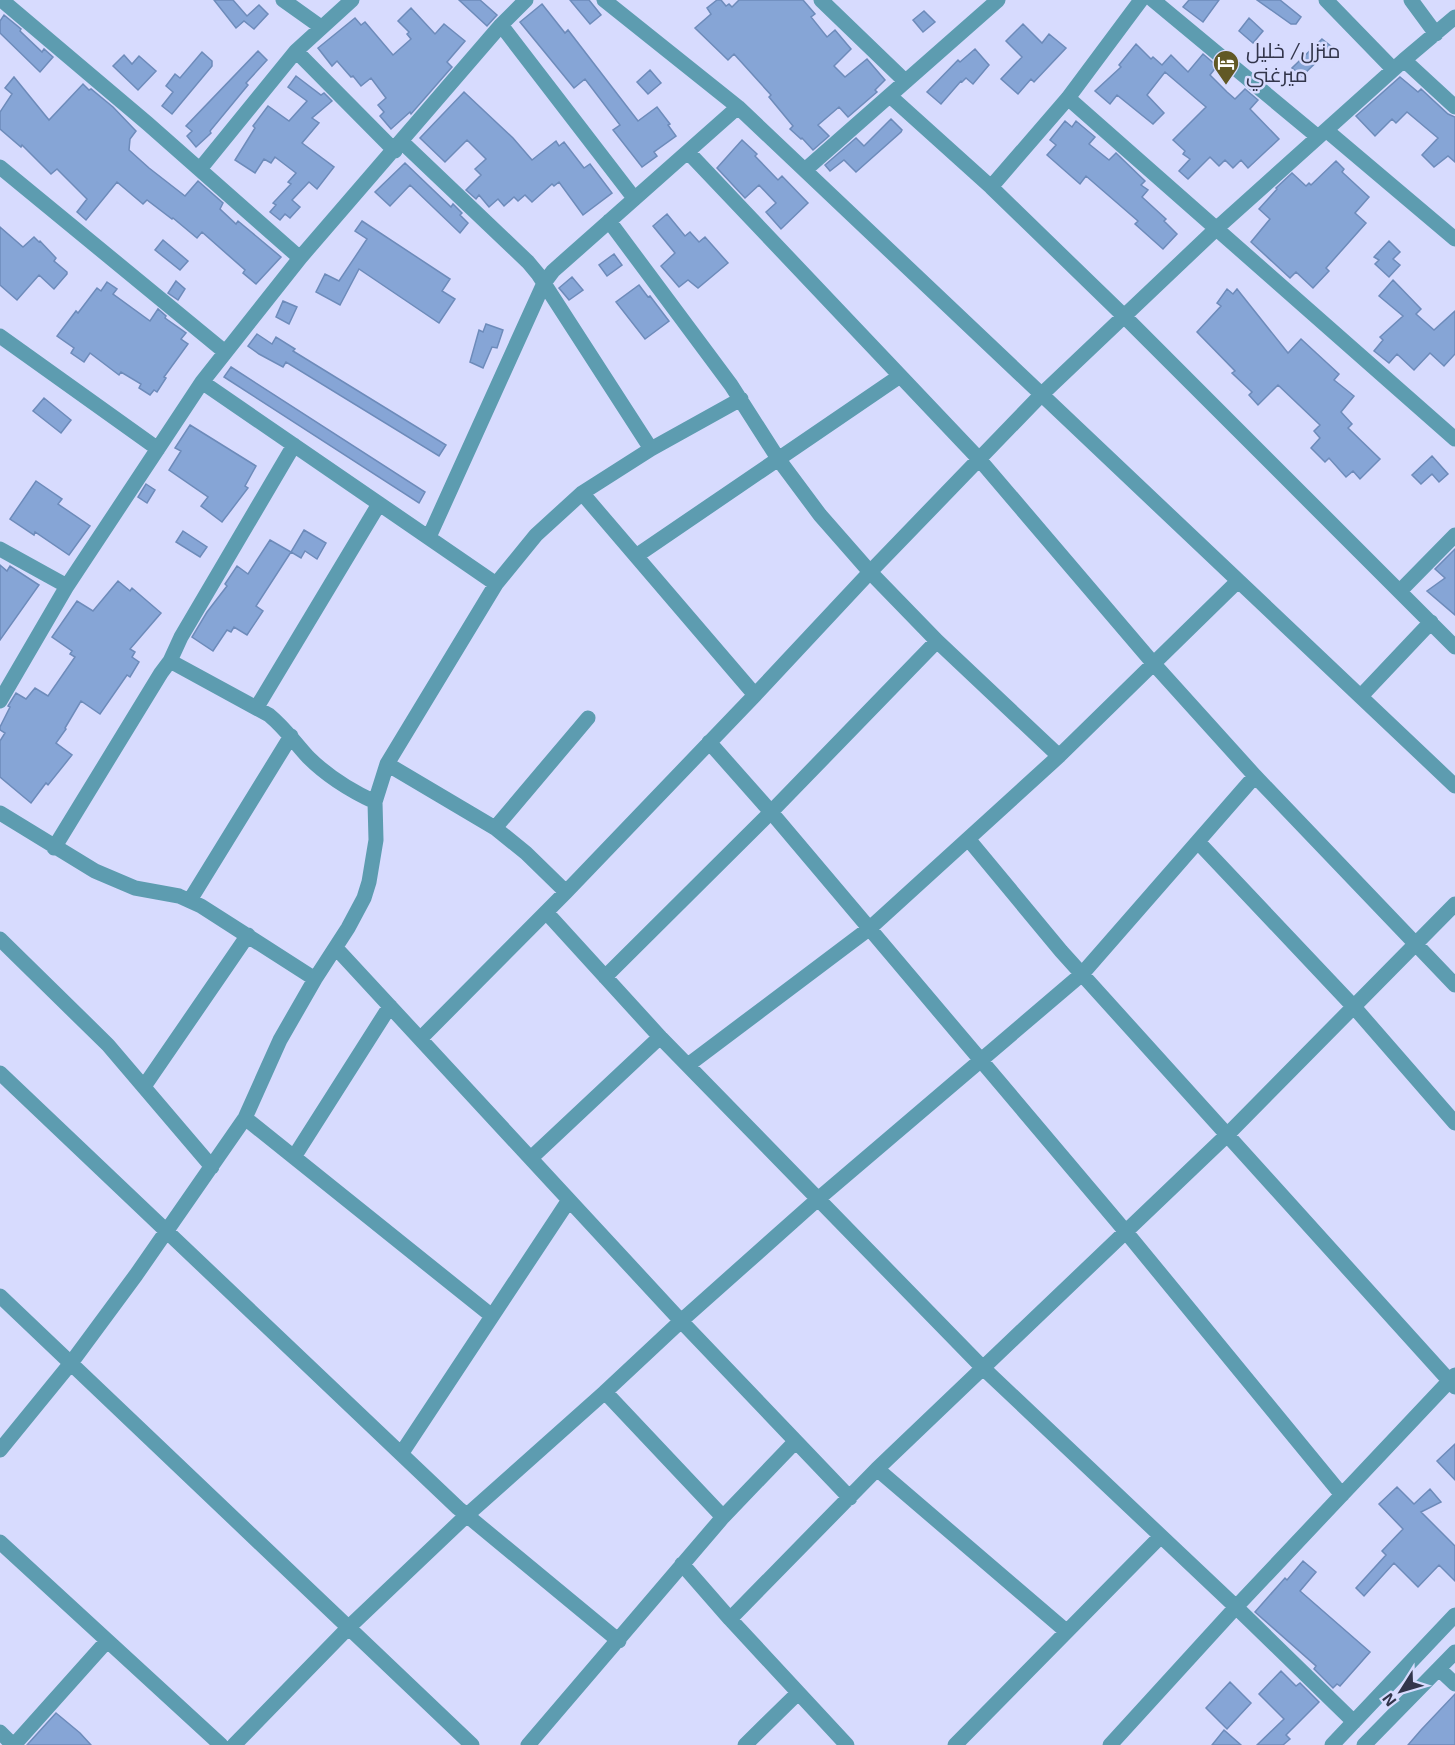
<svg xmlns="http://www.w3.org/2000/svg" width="1455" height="1745" font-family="'Exo 2',Cairo,sans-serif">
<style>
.building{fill:#86a5d6;stroke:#6d8bba;stroke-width:1.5}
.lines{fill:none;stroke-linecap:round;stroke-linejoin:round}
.minor{stroke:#5d9cb0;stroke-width:15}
.labels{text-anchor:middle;stroke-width:5;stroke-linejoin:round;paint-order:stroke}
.poi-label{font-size:21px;fill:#32354b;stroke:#d7dbfe;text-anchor:start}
</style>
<rect width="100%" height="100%" fill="#d7dbfe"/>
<path class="building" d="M214 0H233L247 16 259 5 268 14 254 29 244 21 236 28Z
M459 0H480L497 15 487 26Z
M570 0H589L601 15 590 24Z
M717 0H721L726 6 729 4 732 7 739 0H803L815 14 811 17 827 37 835 30 851 49 834 66 845 77 867 59 885 80 875 90 877 92 848 117 839 107 818 125 829 136 813 150 802 138 801 139 790 129 793 126 769 97 771 95 734 54 728 60 695 28 711 14 707 8Z
M1189 0H1219L1203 22 1183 7Z
M1257 0H1280L1301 17 1296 24H1291Z
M542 4 565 33 568 30 638 121 657 107 670 124 668 125 676 136 654 152 657 156 642 167 613 130 620 125 585 79 574 88 520 22Z
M411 8 435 34 444 24 465 41 447 62 452 67 411 114 410 112 391 129 380 116 384 112 378 105 386 98 371 78 361 86 353 76 351 77 337 61 332 66 318 48 355 18 361 25 365 22 393 55 411 39 407 34 409 32 398 21Z
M924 11 935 22 923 32 913 20Z
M4 15 21 29 20 31 42 52 44 49 53 57 40 72 0 33V21Z
M1249 18 1263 31 1253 43 1239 31Z
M1023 24 1042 43 1049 34 1066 48 1034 82 1031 79 1018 94 1001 79 1022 57 1006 41Z
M1322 39 1332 47 1302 76 1292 68Z
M1136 44 1151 59 1153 57 1162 65 1171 55 1188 72 1203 54 1217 66 1210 75 1227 92 1235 99 1245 89 1258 100 1250 109 1279 139 1248 168 1241 160 1233 168 1225 160 1219 166 1210 157 1188 179 1179 171 1190 159 1183 154 1185 151 1173 140 1206 107 1165 72 1147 95 1164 113 1153 124 1117 95 1110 104 1095 91 1121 67 1119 65Z
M975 49 989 65 973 84 966 78 962 82 961 81 941 104 927 92 958 60 960 62Z
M258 51 267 60 246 83 248 85 210 131 211 133 196 147 187 136 192 131 186 126Z
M202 52 212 61V66L172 114 162 106 173 92 166 86 175 74 180 78Z
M124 55 132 64 139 56 156 71 138 90 113 66Z
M650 70 661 83 648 94 637 82Z
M296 76 321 95 324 93 332 101 312 118 319 123 302 143 334 167 317 189 309 182 292 200 300 207 290 218 285 214 280 220 270 212 276 205 273 203 291 184 288 182 296 173 275 157 271 163 264 159 255 173 235 160 255 128 253 126 268 106 289 121 307 101 288 87Z
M14 77 49 120 83 84 89 90 91 89 113 107 136 131 130 139 129 150 149 168 185 196 198 181 223 203 220 209 236 224 238 221 281 257 256 284 243 273 245 270 202 232 197 238 173 218 172 219 147 200 143 204 117 182 86 220 77 212 87 199 57 169 51 174 22 145 21 147 0 129V112L12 94 5 88Z
M1400 77 1418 92 1421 89 1448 114 1455 117V162L1448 156 1434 167 1422 155 1438 138 1407 112 1396 123 1392 119 1375 136 1356 116Z
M464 92 513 138 532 160 556 141 559 146 564 142 584 168 590 164 612 193 583 215 559 182 554 186 552 184 532 202 525 195 518 201 514 197 504 206 498 199 489 207 479 195 476 199 466 190 481 175 475 169 486 159 467 140 445 162 420 138Z
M891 119 902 130 901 132 856 172 844 160 830 171 825 165 856 138 864 146Z
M1065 121 1072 127 1076 121 1095 137 1089 144 1109 160 1116 153 1145 181 1141 185 1148 190 1142 197 1166 219 1164 221 1177 234 1163 249 1135 224 1138 221 1086 176 1080 184 1047 155 1056 145 1050 140Z
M742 140 757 154 755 156 778 180 782 176 808 203 781 229 766 212 776 203 759 185 745 198 717 168Z
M1336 161 1344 169 1342 172 1369 197 1355 213 1366 223 1326 268 1329 271 1313 288 1296 272 1290 278 1251 242 1270 219 1259 209 1277 189 1276 188 1292 173 1306 186 1309 183 1311 185Z
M405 163 451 207 453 204 462 213 460 215 468 223 460 233 410 185 390 206 375 192Z
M667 214 685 236 690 232 699 242 705 237 728 263 698 288 688 280 679 287 661 266 675 253 653 226Z
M362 221 450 279 442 291 455 299 439 323 359 269 340 305 316 292 325 274 339 281 367 239 355 231Z
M0 227 23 247 34 237 39 242 40 241 56 258 54 261 67 272V274L54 289 39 275 17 300 0 285Z
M163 240 188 261 180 270 155 250Z
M1389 241 1400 252 1393 259 1400 265 1389 277 1375 264 1379 260 1374 257Z
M614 254 622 265 607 276 599 265Z
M572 277 583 290 569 300 559 288Z
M1393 280 1421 309 1416 314 1434 330 1455 311V354L1444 366 1430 353 1414 370 1397 354 1389 363 1374 351 1383 340 1380 337 1403 316 1379 296Z
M176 281 185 289 178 300 168 293Z
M107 282 117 289 113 294 150 321 158 309 166 316 165 318 186 333 181 339 188 344 164 377 166 378 157 392 154 390 150 395 139 388 141 384 121 372 119 375 90 353 84 362 71 353 74 348 57 336 76 311 78 313 97 288 101 291Z
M639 285 648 297 650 296 669 321 645 339 616 302Z
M1227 289 1233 294 1237 289 1288 353 1301 339 1339 374 1334 380 1354 396 1341 412 1352 424 1348 428 1380 459 1360 479 1353 471 1346 477 1329 458 1325 462 1311 448 1320 438 1314 431 1320 425 1278 385 1258 405 1249 395 1252 392 1232 373 1235 371 1197 332 1221 306 1217 303Z
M283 301 297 307 289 324 276 317Z
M486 324 503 330 497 348 492 347 483 368 470 362 479 330 483 332Z
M257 334 272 344 276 337 295 349 293 351 446 445 439 456 286 362 283 367 259 354 248 346Z
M231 367 425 492 419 503 224 377Z
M44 398 71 420 61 433 33 411Z
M190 425 256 466 245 486 248 488 222 522 201 506 208 497 169 470 181 451 175 448Z
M1432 456 1448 474 1439 482 1432 474 1421 484 1412 475Z
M36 481 62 499 58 504 90 526 69 555 35 532 34 535 10 519Z
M146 484 155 490 147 503 138 497Z
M304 530 326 543 317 559 305 551 301 558 291 552Z
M183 531 207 547 200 557 176 542Z
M270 540 291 552 256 606 263 611 247 635 234 627 231 632 227 630 213 651 192 637 207 612 227 586 225 584 237 566 248 574Z
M1455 549V615L1427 591 1445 578 1435 569Z
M0 565 7 571 10 566 39 585 0 640Z
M118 581 130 591 132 588 161 613 130 649 135 652 132 657 139 662 130 677 127 675 100 714 81 701 65 728 66 729 56 743 72 755 48 785 46 783 31 803 0 777V741L5 733 0 730V727L10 707 8 706 16 693 26 699 35 688 48 696 75 657 70 654 72 651 52 637 77 601 93 611Z
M1455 1444V1480L1437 1461Z
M1397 1487 1414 1504 1430 1489 1441 1502 1421 1512 1455 1546V1581L1439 1565 1418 1587 1394 1563 1364 1596 1356 1588 1386 1555 1382 1551 1403 1529 1379 1504Z
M1303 1561 1316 1572 1300 1591 1370 1652 1340 1686 1337 1684 1333 1688 1314 1669 1316 1666 1255 1612 1285 1578 1287 1580Z
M1281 1671 1296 1686 1300 1683 1319 1702 1286 1735 1290 1739 1283 1745H1257L1284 1719 1259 1694Z
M1230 1682 1251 1703 1227 1729 1206 1708Z
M1455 1694V1745H1408L1421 1730Z
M56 1713 80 1733 91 1745H27Z
M1224 1730 1241 1745H1212Z"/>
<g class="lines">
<path class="minor" d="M283 0 321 27
M604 0 738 107 1455 786
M821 0 905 81
M1153 0 1318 137
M1326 0 1393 69
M1411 0 1436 34
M4 2 147 123 300 258
M501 25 634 198
M296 51 395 151
M1404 60 1455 107
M890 96 991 187 1125 317 1455 647
M1068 98 1455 439
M1326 130 1455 239
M402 142 528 262 538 274 651 449
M688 152 979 459 1153 663 1255 776 1455 985
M0 167 225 352
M200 169 296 51 352 0
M805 170 998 0
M991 187 1068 98 1141 0
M609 221 731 385 779 460 820 515 870 572 937 641 1059 756
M0 336 158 449
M202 382 496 584
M582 493 755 695
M429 537 544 283 553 271 738 107
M0 549 67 586
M636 556 900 376
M1400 591 1455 535
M170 661 269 715C285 728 295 743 308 757 328 777 349 790 375 802
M1361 696 1431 622
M0 701 67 586 202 382 300 258 501 25 526 0
M257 707 379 504
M709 742 771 812 1126 1232 1342 1495
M387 764 495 828 526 853 566 892
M0 813 95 871 135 888 179 896 201 906 315 979
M495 828 588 718
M969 840 1061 951 1455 1387
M1199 843 1354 1007 1455 1123
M54 848 161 673 170 661 181 637 294 445
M190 900 291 736
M546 912 660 1037 982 1367 1236 1607 1354 1722
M0 939 108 1045 212 1167
M336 948 681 1321 850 1498
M605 977 771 812 937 641
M420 1039 566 892 755 695 870 572 1041 395 1217 228 1404 60 1455 17
M688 1065 870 928 1059 756 1238 581
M0 1073 458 1508 619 1641
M145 1085 248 935
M245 1118 492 1316
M294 1157 390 1006
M531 1158 660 1037
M0 1296 472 1745
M605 1392 723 1517
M0 1450 71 1363 136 1275 245 1118 280 1040 315 979 348 928 364 898 369 882 376 840 375 802 387 764 496 584 536 535 582 493 651 449 741 399
M401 1454 569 1200
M877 1469 1066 1631
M0 1542 221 1745
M682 1564 730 1619 847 1745
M730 1619 877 1469 1227 1135 1455 904
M1439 1669 1455 1684
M0 1732 13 1745
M14 1745 107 1641
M234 1745 349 1627 467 1515 605 1392 681 1321 818 1199 1082 974 1255 776
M528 1745 723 1517 795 1442
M745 1745 798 1693
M955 1745 1161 1536
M1110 1745 1236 1607 1455 1375
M1332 1745 1455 1615
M1364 1745 1455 1652"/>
</g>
<defs>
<g id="hotel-pin" transform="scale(1.35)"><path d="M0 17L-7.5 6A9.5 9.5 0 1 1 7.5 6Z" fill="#615825" stroke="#d7dbfe"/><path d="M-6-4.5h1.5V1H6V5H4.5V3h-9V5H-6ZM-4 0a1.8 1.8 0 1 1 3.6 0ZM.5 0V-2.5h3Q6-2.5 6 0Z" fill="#fff"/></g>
</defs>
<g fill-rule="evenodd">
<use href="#hotel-pin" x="1226" y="63"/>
</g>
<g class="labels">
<g class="poi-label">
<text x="1246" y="58">منزل/ خليل<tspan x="1246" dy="24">ميرغني</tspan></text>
</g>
</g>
<g transform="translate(1401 1691) rotate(233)" stroke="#d7dbfe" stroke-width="4.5" paint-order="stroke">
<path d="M0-4.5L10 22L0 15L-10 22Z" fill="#32354b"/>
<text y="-9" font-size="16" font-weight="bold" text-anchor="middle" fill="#32354b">N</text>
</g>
</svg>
